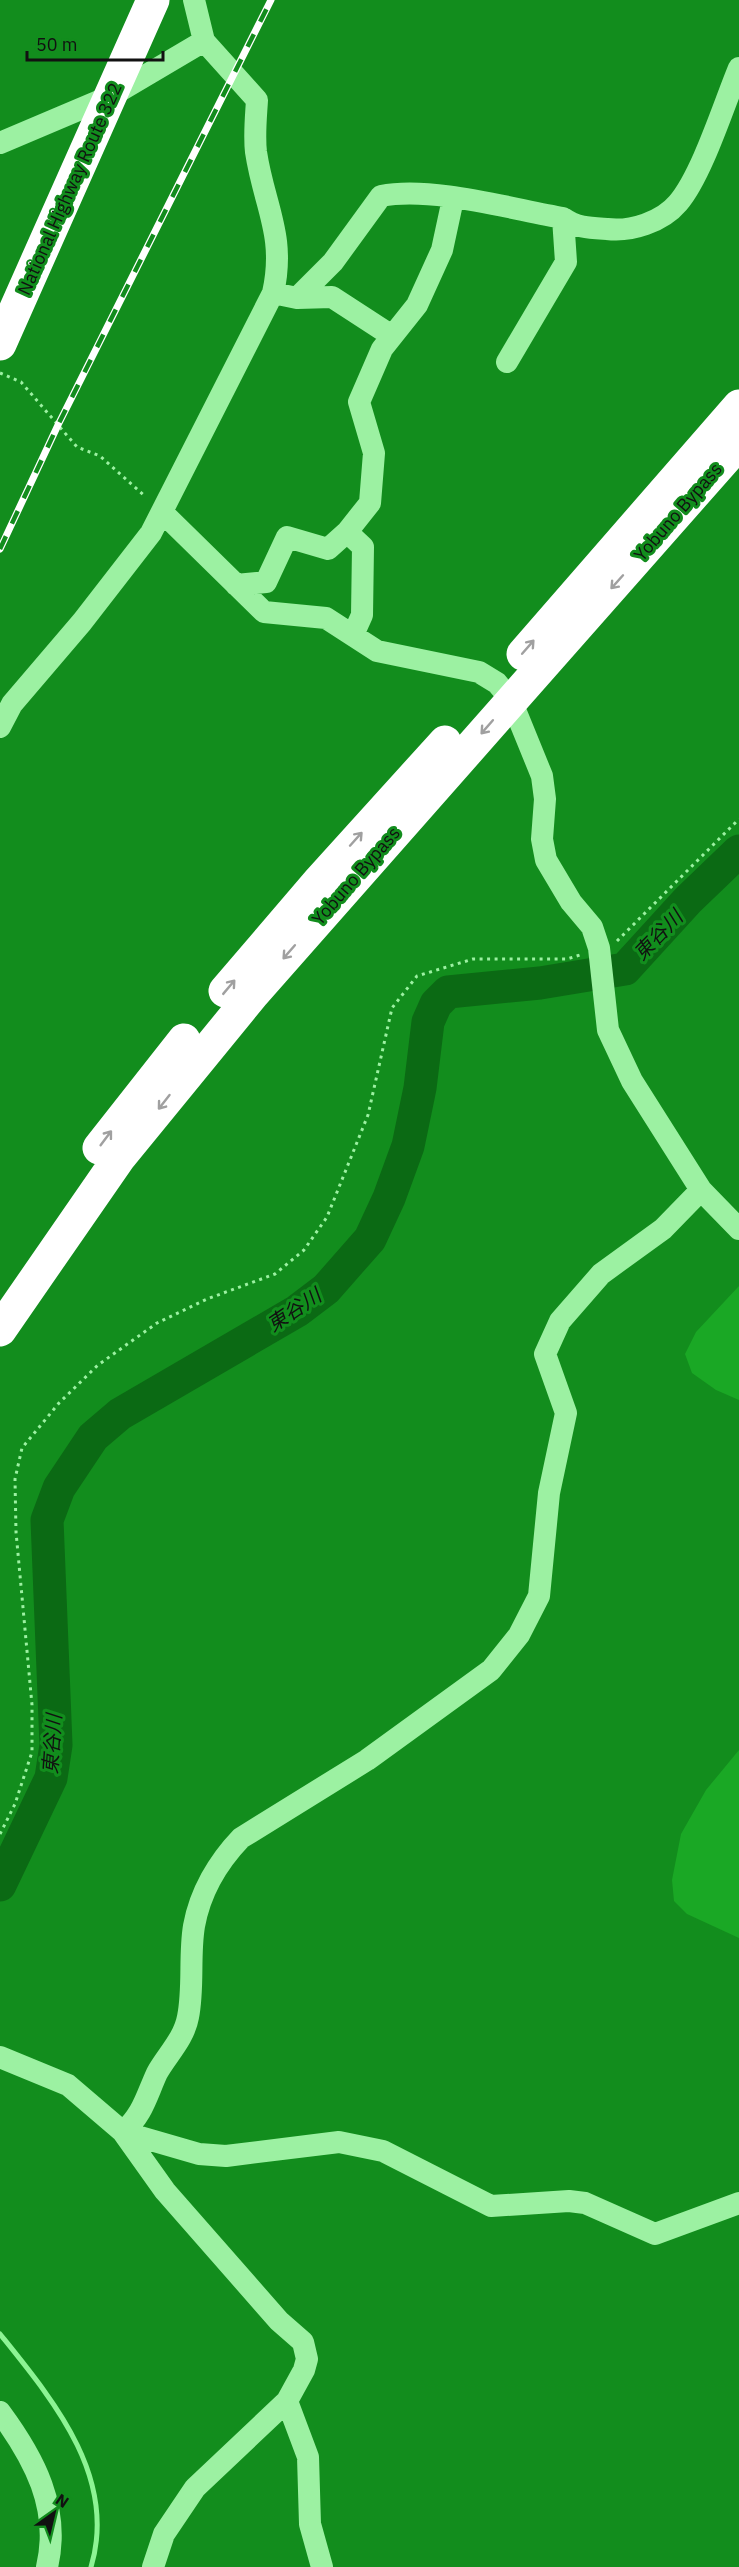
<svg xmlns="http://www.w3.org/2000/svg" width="739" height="2567" font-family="'IBM Plex Sans','Noto Sans JP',sans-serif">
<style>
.green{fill:#1aa825}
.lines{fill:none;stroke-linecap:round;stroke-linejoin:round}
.stream{stroke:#8df494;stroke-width:5}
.river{stroke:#0b6a14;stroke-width:33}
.path{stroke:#9cf1a2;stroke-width:3;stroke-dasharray:3 4.5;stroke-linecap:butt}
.minor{stroke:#9cf1a2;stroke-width:22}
.highway{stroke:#fff;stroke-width:33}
.rail-casing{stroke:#fff;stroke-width:7}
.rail{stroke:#128d1d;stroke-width:4.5;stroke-dasharray:14;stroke-linecap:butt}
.oneway{stroke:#a0a0a0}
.labels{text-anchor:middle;stroke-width:6;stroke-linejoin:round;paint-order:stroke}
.street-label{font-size:18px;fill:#111;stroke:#128d1d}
.water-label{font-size:20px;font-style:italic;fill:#111;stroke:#128d1d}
</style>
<rect width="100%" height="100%" fill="#128d1d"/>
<path class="green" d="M739 1286V1400L716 1390 692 1373 685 1354 696 1332Z
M739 1750V1938L687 1914 674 1901 672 1880 681 1834 706 1790Z"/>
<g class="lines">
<path class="stream" d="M0 2334C53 2400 118 2477 91 2567"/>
<path class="river" d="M0 1885 51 1778 56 1745 47 1520 59 1488 93 1437 120 1414 297 1311 326 1289 370 1239 389 1198 408 1146 420 1088 428 1022 436 1004 448 992 540 983 625 969 688 900 739 851"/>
<path class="path" d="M0 373 21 382 77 447 100 456 146 497
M617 941 739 819
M0 1834 15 1804 32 1752V1705L16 1532 15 1479 22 1448 59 1403 98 1365 157 1323 207 1299 275 1274 304 1250 327 1217 368 1115 392 1008 417 976 473 959H567L580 955"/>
<path class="minor" d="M0 143 111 96 204 41
M273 293 297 298 333 262 381 196C432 186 511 209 563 218 577 228 590 228 607 229 631 232 662 222 678 203 702 175 724 104 739 68
M297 298 332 297 392 336
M507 362 566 262 563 218
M236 585 266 582 287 537 328 549 347 532
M353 635 362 615 363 547 347 532 370 503 374 453 359 402 382 349 417 305 442 250 453 199
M0 727 12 704 82 622 151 533 273 293C286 235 264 206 256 152 254 135 256 117 257 100L204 41 194 0
M701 1190 739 1229
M0 2057 68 2085 123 2132 165 2191 279 2321 303 2342 307 2359 304 2370 287 2401 195 2488 164 2534 153 2567
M123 2132C143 2114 146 2097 157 2073 167 2055 184 2039 188 2017 194 1987 189 1956 194 1926 200 1893 218 1862 241 1838L367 1760 491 1670 519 1635 539 1596 549 1493 566 1413 545 1354 560 1321 601 1274 663 1229 701 1190 632 1081 608 1030 599 948 592 927 571 902 546 860 542 839 545 799 542 776 511 700 497 683 479 672 377 651 326 618 264 612 163 513
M123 2132 199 2154 226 2156 339 2142 383 2151 491 2206 569 2201 585 2203 655 2234 739 2203
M287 2401 308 2457 310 2524 322 2567
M0 2412C34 2458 61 2508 47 2567"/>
<path class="highway" d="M0 344 153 0
M523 654 739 406
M225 991 320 880 445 742
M99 1148 184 1040
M0 1330 119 1158 253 994 739 443"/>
<g class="rail-casing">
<path id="rail" d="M0 549 58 425 271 0"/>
</g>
<use href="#rail" class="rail"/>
</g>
<defs><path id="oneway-shaft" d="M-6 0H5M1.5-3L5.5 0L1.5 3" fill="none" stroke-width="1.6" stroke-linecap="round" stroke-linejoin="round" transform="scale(1.5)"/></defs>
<g class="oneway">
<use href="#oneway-shaft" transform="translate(617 582) rotate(132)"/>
<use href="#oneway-shaft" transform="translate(528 647) rotate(-49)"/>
<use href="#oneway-shaft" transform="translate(487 727) rotate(131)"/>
<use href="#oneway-shaft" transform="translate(356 839) rotate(-48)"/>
<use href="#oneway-shaft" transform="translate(289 952) rotate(131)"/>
<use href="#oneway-shaft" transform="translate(229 987) rotate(-50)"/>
<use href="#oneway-shaft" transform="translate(164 1102) rotate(128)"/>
<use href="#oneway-shaft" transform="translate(106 1138) rotate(-53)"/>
</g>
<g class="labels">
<g class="street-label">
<text transform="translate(70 189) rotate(-66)" y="6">National Highway Route 322</text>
<text transform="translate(678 512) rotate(-49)" y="6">Yobuno Bypass</text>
<text transform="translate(356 876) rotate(-49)" y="6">Yobuno Bypass</text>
</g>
<g class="water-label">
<text transform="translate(658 935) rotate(-46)" y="7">東谷川</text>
<text transform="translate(294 1310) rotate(-34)" y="7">東谷川</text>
<text transform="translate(52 1744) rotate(-86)" y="7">東谷川</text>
</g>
</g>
<g transform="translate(54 2513) rotate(34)" stroke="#128d1d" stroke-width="4.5" paint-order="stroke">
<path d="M0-4.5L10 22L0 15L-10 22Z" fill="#111111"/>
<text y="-9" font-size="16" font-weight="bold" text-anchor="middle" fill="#111111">N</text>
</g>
<path d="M27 51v9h136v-9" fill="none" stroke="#111111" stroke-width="3"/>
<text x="36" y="51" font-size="18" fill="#111111" stroke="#128d1d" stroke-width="4.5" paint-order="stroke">50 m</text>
</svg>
